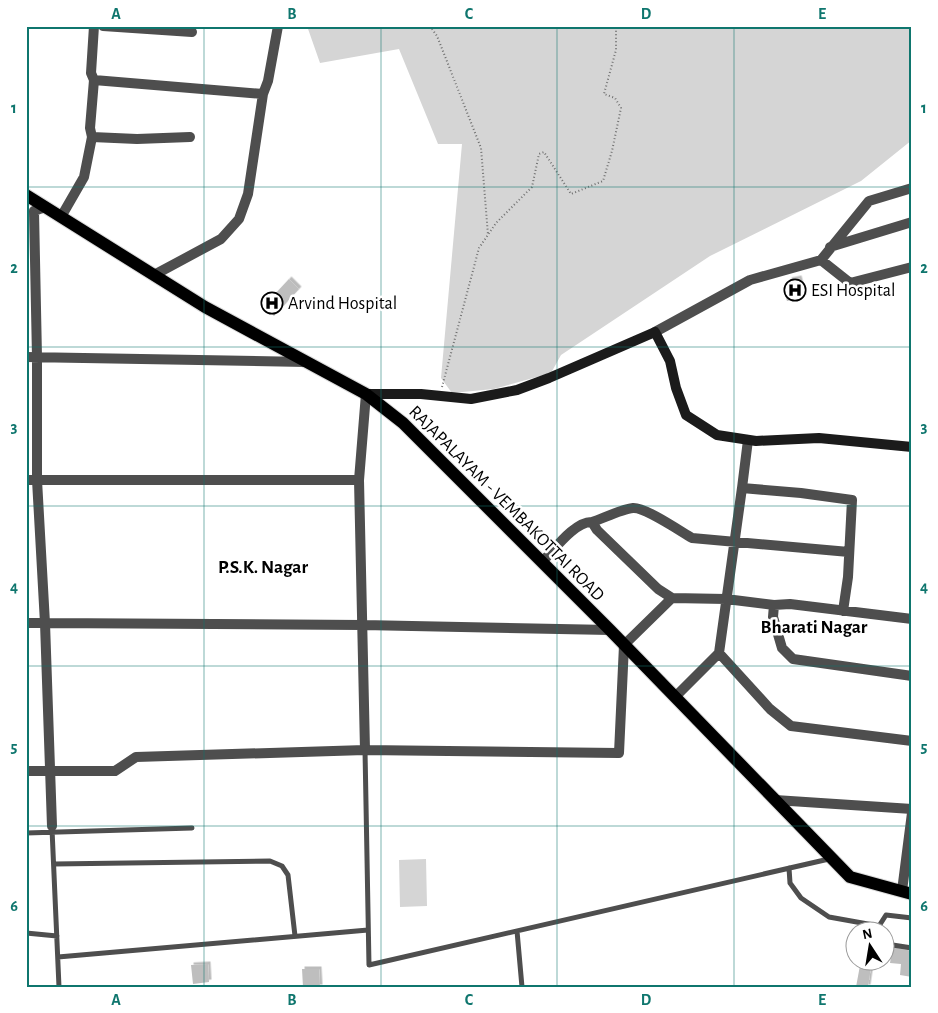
<svg xmlns="http://www.w3.org/2000/svg" width="938" height="1013" font-family="'Alegreya Sans',sans-serif">
<style>
.green{fill:#d5d5d5}
.building{fill:#bebebe;filter:url(#shadow)}
.lines{fill:none;stroke-linecap:round;stroke-linejoin:round}
.primary-casing{stroke:#dbdbdb;stroke-width:14}
.path{stroke:#707070;stroke-width:2;stroke-dasharray:1 2.5;stroke-linecap:butt}
.lane{stroke:#4e4e4e;stroke-width:5}
.street{stroke:#4e4e4e;stroke-width:10}
.secondary{stroke:#1b1b1b;stroke-width:10}
.primary{stroke:#000;stroke-width:12}
.grid{fill:none;stroke:#0f766e;stroke-width:1;stroke-opacity:0.55}
.labels{text-anchor:middle;stroke-width:5;stroke-linejoin:round;paint-order:stroke}
.poi-label{font-size:18px;fill:#000;stroke:#fff;text-anchor:start}
.street-label{font-size:18px;fill:#000;stroke:#fff}
.neighbourhood-label{font-size:19px;font-weight:bold;fill:#000;stroke:#fff}
.neatline{fill:none;stroke:#0f766e;stroke-width:2}
.grid-label{font-size:16px;text-anchor:middle;font-weight:bold;fill:#0f766e}
</style>
<defs>
<filter id="shadow"><feDropShadow dx="2.5" dy="-2.5" stdDeviation="0" flood-color="#0004"/></filter>
</defs>
<rect width="100%" height="100%" fill="#fff"/>
<path class="green" d="M307 26H912V140L861 181 710 256 561 355 551 373 494 389 452 393 441 378 462 144H438L399 49 320 63Z
M426 859 427 906 400 907 399 860Z"/>
<path class="building" d="M799 278 804 297 787 301 784 292 792 290 789 280Z
M289 279 299 289 274 316 264 306Z
M886 946 912 951V977L900 975 901 964 890 963 891 957 886 956Z
M861 960H872L868 987H856Z
M208 964 209 982 193 984 191 965Z
M302 969H319L320 987H303Z"/>
<g class="lines">
<g class="primary-casing">
<path id="primary" d="M26 195 205 307 366 394 403 423 610 630 850 877 912 894"/>
</g>
<path class="path" d="M430 26 437 36 481 148 488 235
M442 387 479 248 496 223 532 187 539 154 544 152 571 194 603 181 612 151 621 108 615 98 604 94 616 50V26"/>
<path class="lane" d="M365 750 369 965 829 859
M52 829 59 987
M26 833 192 828
M54 864 270 861 282 866 288 875 295 936
M789 868 790 883 801 898 829 917 879 926
M879 930V926L886 915 912 918
M517 931 522 987
M26 933 57 936
M886 944 912 948
M58 957 368 930"/>
<path class="street" d="M103 26 192 32
M94 80 263 94
M92 137 137 139 190 137
M45 207 34 211 37 357V480H359L365 750
M61 217 84 177 92 137 90 128 94 80 91 73 94 26
M830 247 912 222
M821 260 850 283 912 267
M154 275 221 239 239 219 248 194 263 94 268 81 278 26
M655 332 750 280 821 260 869 201 912 188
M26 357 306 362
M26 480H37L45 623 363 625 610 630
M359 480 366 394
M742 488 748 440
M592 522 597 530 658 589 672 598 726 599 774 605 790 604 912 619
M542 562C554 550 575 521 592 522 604 518 622 509 633 508 645 507 680 531 692 538L849 552
M774 605 773 617 782 648 793 659 912 676
M26 623H45L52 826
M719 653 770 709 791 726 912 741
M675 697 719 653 742 488 801 493 852 500 848 577 843 611
M26 771H115L136 757 365 750 619 753 624 645 672 598
M775 800 912 809
M902 891 912 813"/>
<path class="secondary" d="M366 394H421L471 399 517 390 549 378 655 332 670 361 676 388 686 415 717 435 756 441 819 438 912 447"/>
<use href="#primary" class="primary"/>
</g>
<path class="grid" d="M204 26V987M381 26V987M557 26V987M734 26V987M26 187H912M26 347H912M26 506H912M26 666H912M26 826H912"/>
<defs>
<g id="hospital-ring" transform="scale(1.125)"><circle r="9.5" fill="#fff" stroke="#000" stroke-width="1.5"/><path d="M-5-5h3v3.5h4V-5h3V5h-3V1.5h-4V5h-3Z" fill="#000"/></g>
</defs>
<g fill-rule="evenodd">
<use href="#hospital-ring" x="795" y="290"/>
<use href="#hospital-ring" x="272" y="303"/>
</g>
<g class="labels">
<g class="poi-label">
<text x="811" y="296">ESI Hospital</text>
<text x="288" y="309">Arvind Hospital</text>
</g>
<g class="street-label">
<text transform="translate(507 503) rotate(45)" y="6">RAJAPALAYAM - VEMBAKOTTAI ROAD</text>
</g>
<g class="neighbourhood-label">
<text x="263" y="573">P.S.K. Nagar</text>
<text x="814" y="633">Bharati Nagar</text>
</g>
</g>
<rect width="938" height="1013" fill="none" stroke="#ffffff" stroke-width="55"/>
<g transform="translate(870 946) rotate(348)"><circle r="24" fill="#ffffff" stroke="#999999"/>
<path d="M0-4L9 19L0 12L-9 19Z" fill="#000000"/>
<text y="-8" font-size="14" font-weight="bold" text-anchor="middle" fill="#000000">N</text>
</g>
<rect x="28" y="28" width="882" height="958" class="neatline"/>
<g class="grid-label">
<text x="116" y="19">A</text>
<text x="292" y="19">B</text>
<text x="469" y="19">C</text>
<text x="646" y="19">D</text>
<text x="822" y="19">E</text>
<text x="14" y="113">1</text>
<text x="924" y="113">1</text>
<text x="14" y="273">2</text>
<text x="924" y="273">2</text>
<text x="14" y="432">3</text>
<text x="924" y="432">3</text>
<text x="14" y="592">4</text>
<text x="924" y="592">4</text>
<text x="14" y="752">5</text>
<text x="924" y="752">5</text>
<text x="14" y="911">6</text>
<text x="924" y="911">6</text>
<text x="116" y="1005">A</text>
<text x="292" y="1005">B</text>
<text x="469" y="1005">C</text>
<text x="646" y="1005">D</text>
<text x="822" y="1005">E</text>
</g>
</svg>
